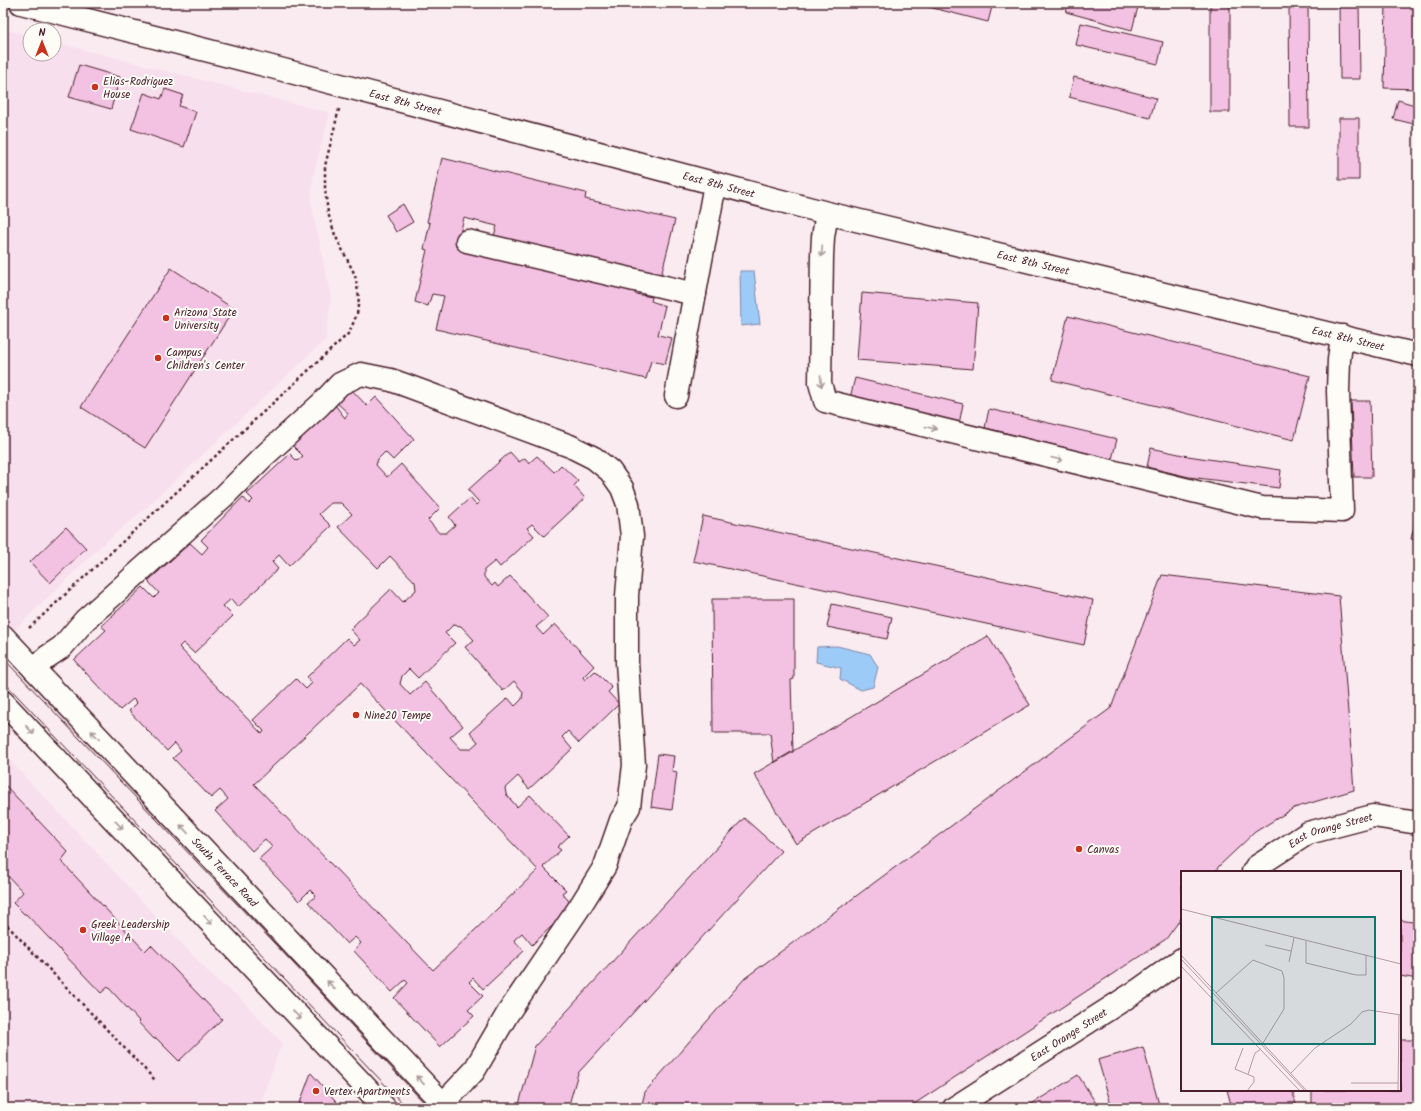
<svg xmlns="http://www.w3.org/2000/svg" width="1421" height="1111" font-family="Kalam,sans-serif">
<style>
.built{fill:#f8dfed}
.water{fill:#9dcbf8;stroke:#7c86a6}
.building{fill:#f3c2e3;stroke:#4a1f2b;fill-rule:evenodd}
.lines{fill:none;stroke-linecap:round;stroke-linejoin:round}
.minor-casing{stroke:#4a1f2b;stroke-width:25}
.path{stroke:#4a1f2b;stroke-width:2.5;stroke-dasharray:3 3;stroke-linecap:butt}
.minor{stroke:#fdfcf7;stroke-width:22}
.tram{stroke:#4a1f2b;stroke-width:1}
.oneway{stroke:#ac999b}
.poi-dot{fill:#c8321e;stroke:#fdfcf7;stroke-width:1.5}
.labels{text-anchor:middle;stroke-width:4;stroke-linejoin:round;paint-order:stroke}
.poi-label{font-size:11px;fill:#4a1f2b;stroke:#fdfcf7;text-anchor:start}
.street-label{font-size:11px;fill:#4a1f2b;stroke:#fdfcf7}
.inset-road{fill:none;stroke:#b499a2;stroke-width:1}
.view{fill:#0f766e;fill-opacity:0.15;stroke:#0f766e;stroke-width:2}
.inset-edge{fill:none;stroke:#4a1f2b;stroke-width:2}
</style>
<rect width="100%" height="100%" fill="#faebf1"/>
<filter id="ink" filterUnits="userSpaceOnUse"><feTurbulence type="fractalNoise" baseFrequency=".025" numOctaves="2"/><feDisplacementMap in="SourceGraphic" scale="8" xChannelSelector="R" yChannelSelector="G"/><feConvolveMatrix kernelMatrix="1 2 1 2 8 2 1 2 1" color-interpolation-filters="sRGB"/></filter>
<g filter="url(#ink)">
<path class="built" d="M3 29 30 36V54H54V42L330 113 313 177 311 201 331 298 326 339 146 508 101 546 3 641Z
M3 753 215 979 240 998 282 1043 259 1108H3Z"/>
<path class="water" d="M740 271H754L760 324 741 326Z
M837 646 870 654 878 667 873 687 861 690 840 679 841 668 816 662 817 647Z"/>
<path class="building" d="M913 3H993L988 22Z
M1068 3H1139L1132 30 1066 12Z
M1210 3H1230V112H1210Z
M1289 3H1308L1309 127H1290Z
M1339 3H1359L1360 79H1340Z
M1386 3H1418V89L1384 88Z
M1081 23 1163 42 1158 64 1076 45Z
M79 65 120 77 111 109 69 97Z
M1074 77 1156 98 1150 118 1069 97Z
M165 89 183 95 179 106 196 112 184 147 131 129 144 93 161 99Z
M1398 100 1418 106V125L1393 119Z
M1339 118H1359V180H1339Z
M442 158 586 193 585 199 675 220 661 276 494 236 497 226 464 218 457 245 636 289 635 294 652 297 651 301 665 306 658 335 672 338 665 364 651 361 646 379 436 329 444 296 432 294 428 306 415 302 427 250 424 249 430 223 427 222Z
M403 204 413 222 396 232 386 215Z
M171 268 234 309 145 448 81 407Z
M862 293 978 303 973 369 857 360Z
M1068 316 1310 376 1294 440 1052 380Z
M855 378 963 404 959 424 850 398Z
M350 388 367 406 376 397 414 439 393 460 385 452 378 459 376 465 387 477 401 464 440 508 428 520 439 533H446L455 525 449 517 470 498 476 505 479 502 468 490 510 452 519 462 525 458 529 463 537 456 554 472 561 465 578 481 574 486 585 498 544 536 532 524 527 528 534 536 500 567 495 561 484 570V577L492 586 495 583 498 587 510 576 548 617 536 627 543 635 555 624 594 666 583 677 585 680 595 671 612 688 608 692 619 704 579 743 568 731 562 737 572 749 529 789 518 776 505 788 506 794 517 807 530 795 569 836 557 847 561 850 543 867 566 890 562 893 573 906 532 945 522 933 514 940 524 951 483 989 473 978 469 982 483 996 468 1010 474 1016 440 1047 394 998 408 983 405 980 392 992 354 951 361 943 355 937 347 944 308 902 316 896 310 890 299 901 259 859 272 847 265 839 252 851 215 811 228 799 220 790 211 798 173 758 181 751 175 743 167 751 129 711 137 703 133 699 120 710 74 660 106 630 101 626 143 587 154 598 159 593 148 581 190 543 202 554 208 547 201 540 243 497 249 504 253 500 247 494 290 454 297 461 303 456 292 445 335 405 345 418 348 413 336 402ZM331 503H341L352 514 338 527 378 568 390 556 415 582 416 590 403 602 391 589 350 629 360 640 354 645 347 638 307 677 312 683 306 689 296 679 253 720 264 731 262 734 179 647 183 643 194 653 233 616 223 606 231 599 238 607 278 569 272 562 279 555 289 566 331 526 319 514ZM453 625 461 626 474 640 465 647 503 691 514 681 523 692 522 699 515 706 508 698 470 732 478 742 470 749H461L450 737 463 726 425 682 410 695 400 684 402 676 409 669 418 678 455 643 445 633Z
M1351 401H1370L1372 477H1354Z
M989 409 1117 439 1112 459 985 428Z
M1151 448 1188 456 1281 470 1279 488 1189 477 1147 467Z
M703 516 1093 600 1084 645 693 561Z
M1416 518 1418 519V540L1411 539Z
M66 527 86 548 50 583 30 562Z
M1162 575 1339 596 1354 790 1294 808 1255 832 1219 866 1215 872H1182V917L1166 939 908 1108H641L645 1092 745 978 1111 708Z
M712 599H794V679L791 680 793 752 774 763 770 733H713Z
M832 604 892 617 887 639 827 627Z
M988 636 1030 705 796 844 754 774Z
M360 684 538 870 433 970 254 784Z
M658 754 674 756 672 771 677 772 672 810 651 807Z
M3 783 68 852 61 861 145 951 151 945 222 1019 179 1061 156 1038 154 1039 138 1022 139 1021 108 987 101 993 26 914H24L13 903 23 892 3 871Z
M744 818 781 851 578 1073 568 1108H518L535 1046Z
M1400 920 1418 923V979L1400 976Z
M1400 1040H1418V1108H1312V1090H1400Z
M1143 1047 1160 1108H1112L1098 1060Z
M311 1073 342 1108H298Z
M1078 1075 1099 1108H1025Z
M1227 1090H1292L1297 1108H1232Z"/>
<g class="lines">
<g class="minor-casing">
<g id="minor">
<path id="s1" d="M21 3 268 66 827 213 1418 355"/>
<path d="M827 213 823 237 822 256 820 383 825 401 1262 508 1342 511 1338 391 1339 360 1342 336"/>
<path d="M467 241 695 294"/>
<path d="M676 396 715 184"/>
<path id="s2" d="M3 636 447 1108"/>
<path d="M34 669 47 657 62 647 85 620 224 496 264 456 320 405 340 384 361 374 391 380 405 385 570 446 594 458 610 471 622 488 628 504 632 536 627 596V662L634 765 629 807 621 820 605 866 579 908 508 1013 474 1071 443 1104"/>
<path d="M3 702 385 1108"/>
<path id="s3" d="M1253 872 1256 867 1308 833 1373 816 1418 823"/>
<path id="s4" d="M954 1108 1140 989 1182 959"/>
</g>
</g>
<path class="path" d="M29 628 349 333 357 314 359 297 355 275 335 235 328 213 325 190V166L339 109
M3 921 156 1081"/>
<use href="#minor" class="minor"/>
<path class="tram" d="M3 658 293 963 429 1108
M3 681 407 1108"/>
</g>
<defs><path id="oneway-shaft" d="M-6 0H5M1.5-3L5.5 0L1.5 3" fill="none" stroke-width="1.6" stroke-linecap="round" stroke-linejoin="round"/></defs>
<g class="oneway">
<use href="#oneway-shaft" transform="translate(822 251) rotate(93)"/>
<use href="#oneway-shaft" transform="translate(821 381) rotate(85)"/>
<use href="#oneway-shaft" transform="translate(931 428) rotate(14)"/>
<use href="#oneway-shaft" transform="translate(1057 459) rotate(14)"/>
<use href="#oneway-shaft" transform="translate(30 730) rotate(47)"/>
<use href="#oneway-shaft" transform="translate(95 735) rotate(-133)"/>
<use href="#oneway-shaft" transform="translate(119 825) rotate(47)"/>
<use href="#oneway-shaft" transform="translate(184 829) rotate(-133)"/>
<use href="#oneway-shaft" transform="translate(208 920) rotate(47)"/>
<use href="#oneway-shaft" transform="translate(331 985) rotate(-133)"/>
<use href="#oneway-shaft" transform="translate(297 1015) rotate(46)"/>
<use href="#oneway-shaft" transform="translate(420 1080) rotate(-133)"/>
</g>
</g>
<g class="poi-dot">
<circle cx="95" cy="87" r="4"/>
<circle cx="166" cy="318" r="4"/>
<circle cx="158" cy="358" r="4"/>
<circle cx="356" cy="715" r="4"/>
<circle cx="1079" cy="849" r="4"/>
<circle cx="83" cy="930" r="4"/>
<circle cx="316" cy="1091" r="4"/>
</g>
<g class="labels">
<g class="poi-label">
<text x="103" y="85">Elias-Rodriguez<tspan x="103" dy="13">House</tspan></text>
<text x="174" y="316">Arizona State<tspan x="174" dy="13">University</tspan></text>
<text x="166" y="356">Campus<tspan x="166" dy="13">Children's Center</tspan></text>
<text x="364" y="719">Nine20 Tempe</text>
<text x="1087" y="853">Canvas</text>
<text x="91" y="928">Greek Leadership<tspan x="91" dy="13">Village A</tspan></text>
<text x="324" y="1095">Vertex Apartments</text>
</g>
<g class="street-label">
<text dy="4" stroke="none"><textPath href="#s1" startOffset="397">East 8th Street</textPath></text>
<text dy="4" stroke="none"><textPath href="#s1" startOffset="721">East 8th Street</textPath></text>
<text dy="4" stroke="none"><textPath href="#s1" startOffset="1045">East 8th Street</textPath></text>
<text dy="4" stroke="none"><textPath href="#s1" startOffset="1369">East 8th Street</textPath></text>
<text dy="4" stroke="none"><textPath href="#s3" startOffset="90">East Orange Street</textPath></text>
<text dy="4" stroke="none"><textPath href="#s2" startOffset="324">South Terrace Road</textPath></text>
<text dy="4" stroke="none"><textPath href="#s4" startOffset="136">East Orange Street</textPath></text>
</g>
</g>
<g transform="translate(1181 871)">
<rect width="220" height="220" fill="#faebf1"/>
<path class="inset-road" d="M0 38 220 93M125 70V92L175 104H185V84M84 74 110 80M0 84 126 220M0 88 124 220M108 91 113 67M0 95 119 220M35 122 72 89 101 100 103 107V138L82 172M62 177 54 198 73 206V211L66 220M110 202 134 177 170 153 181 141 188 139 220 144M67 203 74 182 80 178M170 212H217M217 220 218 144"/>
<path class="view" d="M31 46H194V173H31Z"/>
<rect width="220" height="220" class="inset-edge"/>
</g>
<rect width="1421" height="1111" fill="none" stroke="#fdfcf7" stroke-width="16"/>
<rect x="8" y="8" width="1405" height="1095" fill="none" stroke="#4a1f2b" stroke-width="1.5" filter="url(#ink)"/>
<g transform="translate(42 42)"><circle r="19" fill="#fdfcf7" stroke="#b5a4a5"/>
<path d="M0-3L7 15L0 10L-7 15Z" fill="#c8321e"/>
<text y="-6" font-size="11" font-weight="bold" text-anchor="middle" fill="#4a1f2b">N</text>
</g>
</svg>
